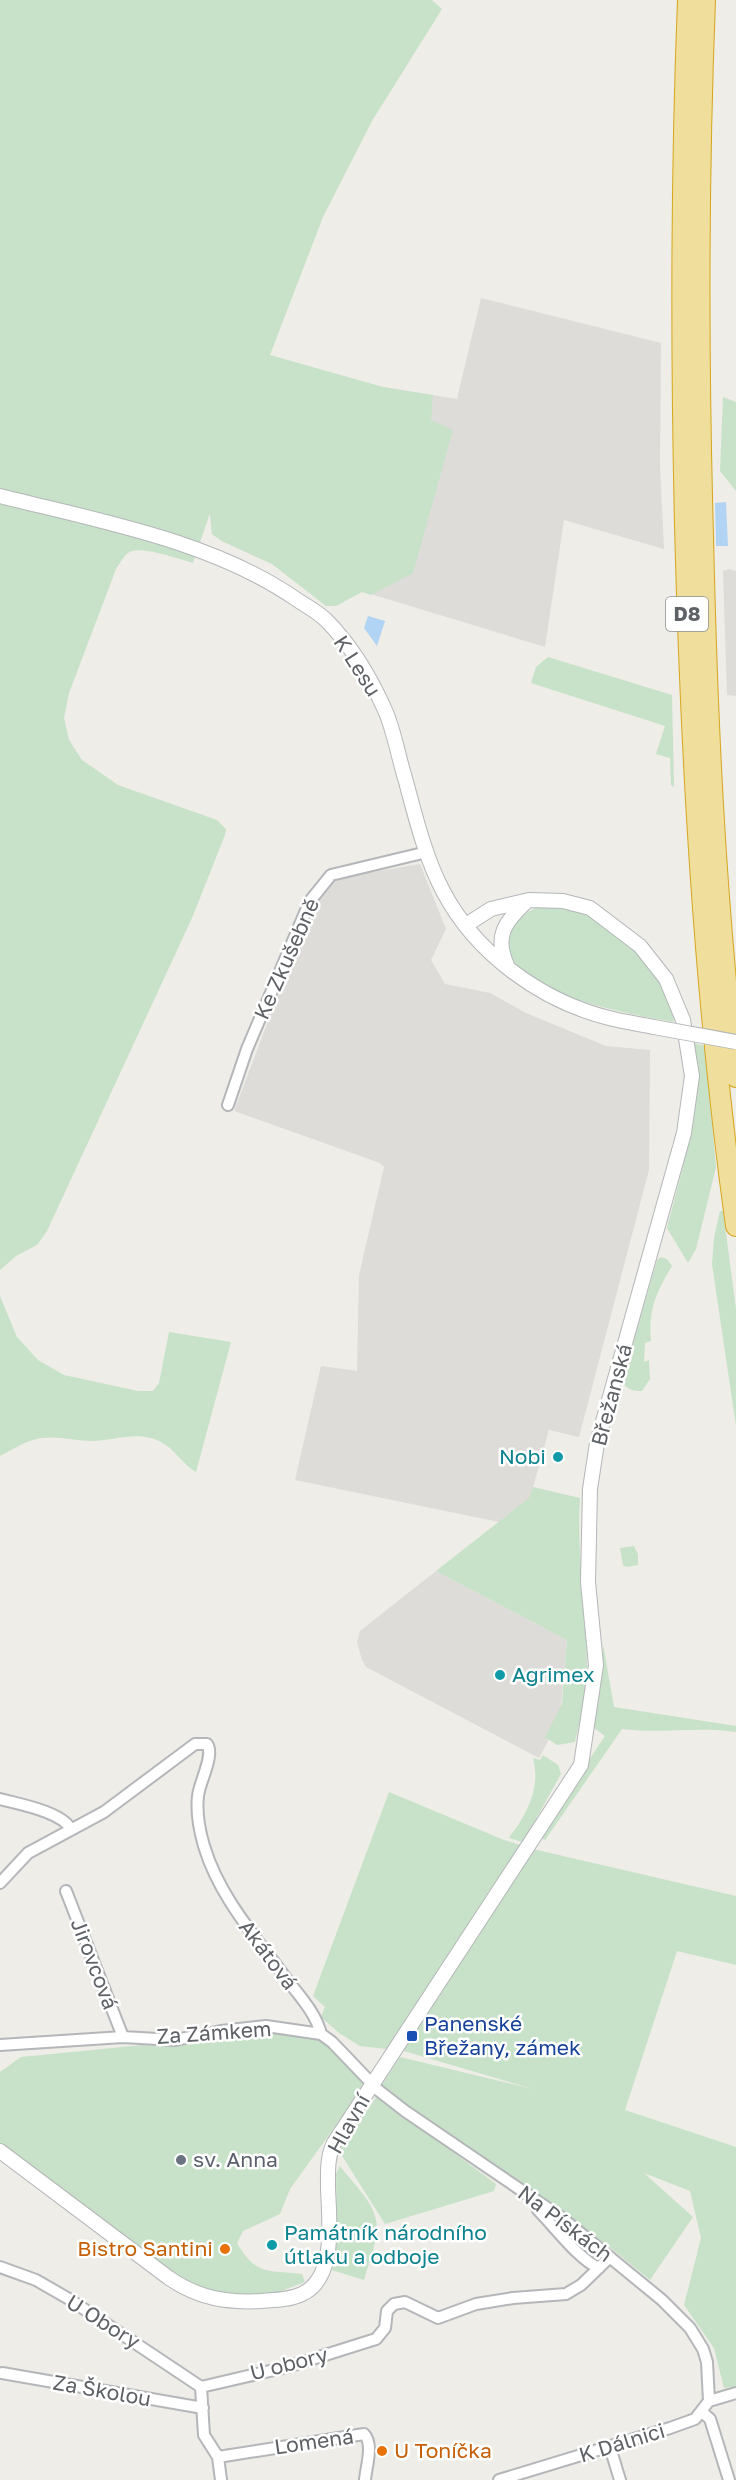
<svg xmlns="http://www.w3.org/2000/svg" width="736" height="2480" font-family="'Golos Text',sans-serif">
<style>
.industrial{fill:#dddcd9}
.green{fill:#c7e2c8}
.water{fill:#b1d4f4}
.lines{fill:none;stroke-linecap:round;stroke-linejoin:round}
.minor-casing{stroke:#b4b6b9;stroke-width:14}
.tertiary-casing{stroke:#b4b6b9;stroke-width:16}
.motorway-casing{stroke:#d7a51e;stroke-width:22}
.minor{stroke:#fff;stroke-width:10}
.tertiary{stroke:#fff;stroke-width:14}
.motorway{stroke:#efde9c;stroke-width:20}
.tertiary-bridge-casing{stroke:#b4b6b9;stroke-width:16;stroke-linecap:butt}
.tertiary-bridge{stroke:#fff;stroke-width:14}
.culture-dot{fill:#0f9aa8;stroke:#fff;stroke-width:2}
.transit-dot{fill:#1a4fb4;stroke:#fff;stroke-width:2}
.worship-dot{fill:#6b7280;stroke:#fff;stroke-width:2}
.food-dot{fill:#e8710a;stroke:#fff;stroke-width:2}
.labels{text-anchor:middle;stroke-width:5;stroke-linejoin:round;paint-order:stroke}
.shield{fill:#fff;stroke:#8e9093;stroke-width:1.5}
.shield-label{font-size:20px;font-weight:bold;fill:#5e6165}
.street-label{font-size:21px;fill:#5e6165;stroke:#fff}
.culture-label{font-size:21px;fill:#0d838f;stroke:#fff;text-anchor:start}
.transit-label{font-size:21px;fill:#164399;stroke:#fff;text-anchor:start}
.worship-label{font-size:21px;fill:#5b616d;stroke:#fff;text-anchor:start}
.food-label{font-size:21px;fill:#c56008;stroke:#fff;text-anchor:end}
</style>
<rect width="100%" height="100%" fill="#eeede7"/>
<path class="industrial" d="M481 298 661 343 660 465 664 549 564 520 545 647 272 564 222 541 212 534 210 512 383 387 457 399Z
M729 569 736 571V696L727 695 723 571Z
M420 864 446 929 431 960 445 984 490 993 526 1013 606 1046 650 1050 649 1170 579 1437 549 1430 530 1498 499 1522 295 1480 321 1366 357 1371 359 1275 384 1167 380 1163 234 1111 312 905 332 879Z
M436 1571 567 1640 560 1719 539 1758 366 1667 362 1660 357 1642 360 1631Z"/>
<path class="green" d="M0 0H432L442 9 372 121 323 217 270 355 383 387 433 395 431 420 453 430 413 573 371 595 362 592 336 606H326L272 564 222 541 212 534 210 513 193 563C179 559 145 547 132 551 125 553 120 563 116 569L69 693 64 718 69 740 82 760 118 785 217 820 226 829 225 835 192 918 47 1231 37 1245 16 1256 0 1270Z
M723 397 736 402V491L720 471Z
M548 657 672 695 674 787 671 785 670 758 656 754 665 726 531 683 536 667Z
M539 907C555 908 570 909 585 915 612 924 648 958 661 982 668 994 672 1009 674 1022 636 1015 499 993 509 938 513 922 524 912 539 907Z
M694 1043 705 1046 716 1167 696 1249 688 1263 667 1228C683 1168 701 1107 694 1043Z
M720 1211H723L736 1309V1426L712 1264 714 1238Z
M661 1257 667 1259 672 1266C656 1293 648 1309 651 1341L645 1343 644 1362 649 1360 650 1379 642 1391C633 1391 628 1390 622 1382L657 1260Z
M0 1296 17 1337 38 1360 64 1375 138 1391H153L159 1383 169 1332 231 1342 196 1472C182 1464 175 1449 161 1442 139 1430 116 1440 93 1441 73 1441 53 1434 33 1440 22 1443 10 1451 0 1456Z
M533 1487 580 1498C576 1554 587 1609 587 1665 587 1691 581 1717 575 1742L557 1745 545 1737 562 1704 567 1640 436 1571 529 1498Z
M634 1546 638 1554V1565L626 1567 623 1565 620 1548Z
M603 1644 614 1707 736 1726V1732C698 1726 660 1734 622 1729L545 1840 538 1836 605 1736 593 1727 603 1667Z
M543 1755 558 1765 561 1774 523 1842 509 1838C512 1832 517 1828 520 1822 533 1801 539 1781 533 1758L540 1760Z
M389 1792 504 1840 537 1850 736 1896V1965L677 1951 625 2110 736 2147V2386L724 2388 714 2348 684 2305 701 2238 690 2191 644 2173 693 2217 650 2280 612 2249 381 2086 400 2057 533 2089 404 2051 360 2046 339 2033 321 2017 325 2007 313 1996Z
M254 2031 314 2035 331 2044 365 2085 290 2189 280 2214 243 2231 237 2243C256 2276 268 2270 302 2274L305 2282 276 2293 241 2298 198 2289 163 2270 0 2148V2072L21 2057 153 2044Z
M377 2096 496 2184 494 2191 385 2224 339 2151Z
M340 2166C351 2181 370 2198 375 2216 381 2235 369 2261 364 2280L332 2270 337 2229 336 2174Z"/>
<path class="water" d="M726 502 728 546H716L715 503Z
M368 616 385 621 377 646 364 628Z"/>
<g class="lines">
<g class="minor-casing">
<path id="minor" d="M228 1105 247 1049 310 901 331 875 427 852
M0 1799C18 1804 64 1812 71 1830
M0 1883 28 1853 104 1812 195 1744H207C215 1755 199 1783 198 1796 196 1814 199 1829 204 1846 219 1896 254 1935 285 1977 298 1994 316 2013 321 2034
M66 1891 123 2037
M0 2045 123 2037 175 2040 221 2031 266 2026 321 2034 332 2042 378 2090 405 2111 562 2218 662 2300 690 2328 703 2349 707 2362 709 2401
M535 2203 538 2210C554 2226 579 2260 599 2268
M0 2267 36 2280 69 2299 201 2387
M2 2373 203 2408
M201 2387 287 2367 376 2339 385 2328 387 2311 394 2304 405 2302 438 2318 476 2304 513 2298 566 2294 581 2285 610 2257
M201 2387 204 2435 218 2457 221 2480
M702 2412 710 2419 729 2480
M610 2447 620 2480
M218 2457 364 2434C374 2444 366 2467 365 2480
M499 2480 670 2428 695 2419 709 2401 736 2393"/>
</g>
<g class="tertiary-casing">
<path id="tertiary" d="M0 496C99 521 212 541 296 599 306 606 318 612 326 620 351 645 370 677 384 708 394 729 398 756 405 778 415 815 425 857 443 891 476 954 541 1001 609 1018 624 1022 640 1024 654 1027
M507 965C494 936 505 922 526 902
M0 2151 169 2278C198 2298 226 2303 261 2301 274 2300 290 2300 302 2294 337 2278 329 2219 328 2188 328 2172 327 2157 334 2143L581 1765 596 1665 588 1582 590 1489 597 1443 684 1133 692 1076 683 1020 666 979 640 946 590 908 563 901 529 900 491 909 466 925"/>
</g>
<g class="motorway-casing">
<path id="motorway" d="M688 0C681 175 681 350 685 525 691 759 704 994 736 1226
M705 0C698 179 698 358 703 536 707 717 715 898 736 1077"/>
</g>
<use href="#minor" class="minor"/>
<use href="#tertiary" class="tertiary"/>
<use href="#motorway" class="motorway"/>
<g class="tertiary-bridge-casing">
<path id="tertiary-bridge" d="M654 1027 736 1042"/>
</g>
<use href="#tertiary-bridge" class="tertiary-bridge"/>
</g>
<g class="culture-dot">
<circle cx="558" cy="1457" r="6"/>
<circle cx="500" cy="1675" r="6"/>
<circle cx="272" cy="2245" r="6"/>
</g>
<rect class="transit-dot" x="406" y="2030" width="12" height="12" rx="3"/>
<circle class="worship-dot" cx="181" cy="2160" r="6"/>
<g class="food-dot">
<circle cx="225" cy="2249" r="6"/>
<circle cx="382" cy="2451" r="6"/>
</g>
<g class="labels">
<rect class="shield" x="666" y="597" width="42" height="34" rx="4.5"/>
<g class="shield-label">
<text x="687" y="621">D8</text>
</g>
<g class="street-label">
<text transform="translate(357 666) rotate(57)" y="7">K Lesu</text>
<text transform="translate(287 959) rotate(-66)" y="7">Ke Zkušebně</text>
<text transform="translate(612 1395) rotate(-75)" y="7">Břežanská</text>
<text transform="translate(268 1955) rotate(53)" y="7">Akátová</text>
<text transform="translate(94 1964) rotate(69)" y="7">Jirovcová</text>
<text transform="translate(214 2033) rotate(-4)" y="7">Za Zámkem</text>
<text transform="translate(349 2124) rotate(-61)" y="7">Hlavní</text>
<text transform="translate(565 2224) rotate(37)" y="7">Na Pískách</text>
<text transform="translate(103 2322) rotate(32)" y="7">U Obory</text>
<text transform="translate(289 2364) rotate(-14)" y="7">U obory</text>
<text transform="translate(102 2391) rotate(10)" y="7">Za Školou</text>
<text transform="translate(314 2442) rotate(-8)" y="7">Lomená</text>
<text transform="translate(622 2443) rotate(-17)" y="7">K Dálnici</text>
</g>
<g class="culture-label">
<text x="546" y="1464" text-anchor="end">Nobi</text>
<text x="512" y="1682">Agrimex</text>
<text x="284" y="2240">Památník národního<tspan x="284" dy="24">útlaku a odboje</tspan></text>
</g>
<g class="transit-label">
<text x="424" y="2031">Panenské<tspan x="424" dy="24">Břežany, zámek</tspan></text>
</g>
<g class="worship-label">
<text x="193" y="2167">sv. Anna</text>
</g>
<g class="food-label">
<text x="213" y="2256">Bistro Santini</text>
<text x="394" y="2458" text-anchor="start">U Toníčka</text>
</g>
</g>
</svg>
